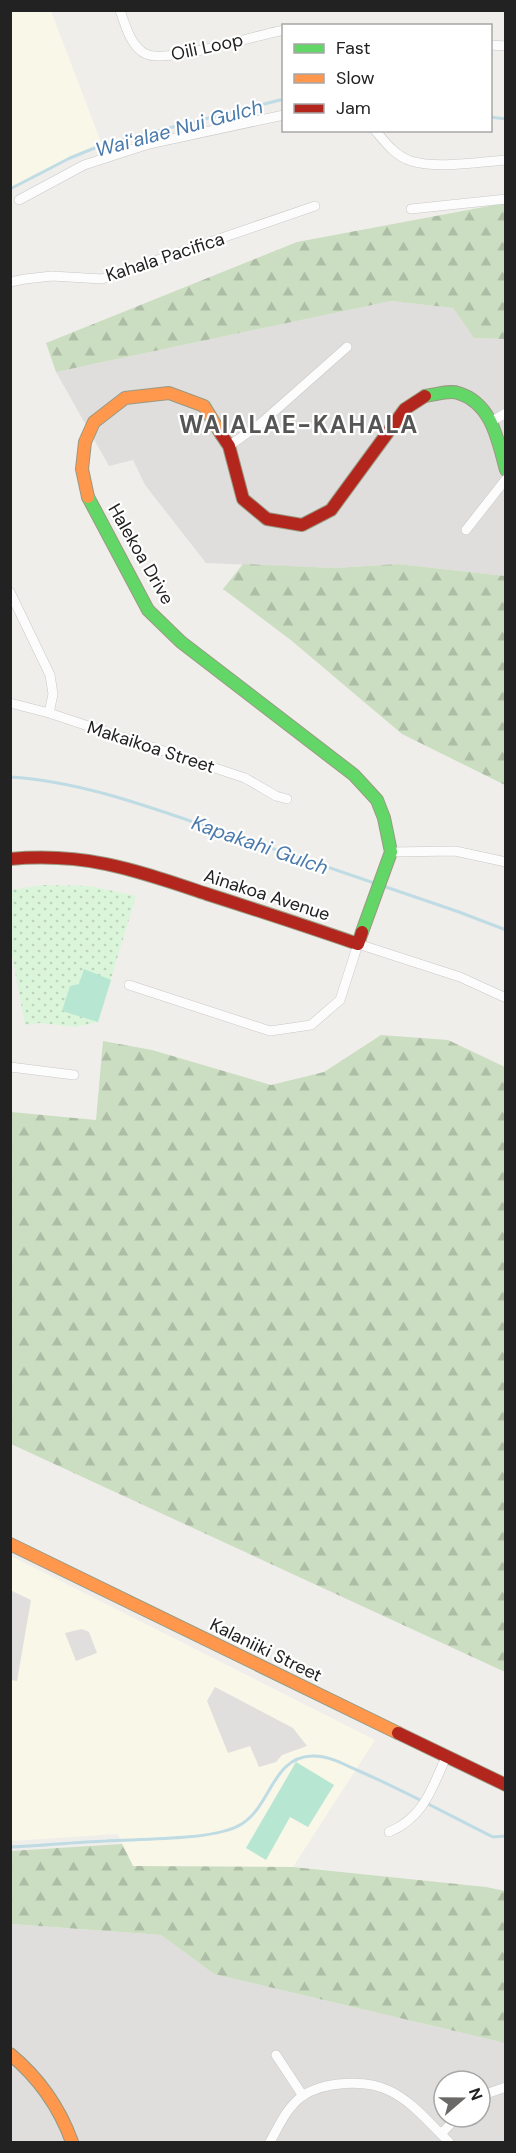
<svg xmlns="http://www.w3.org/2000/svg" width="516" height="2153" font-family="'DM Sans',sans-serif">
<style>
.residential{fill:#dfdedc;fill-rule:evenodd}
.education{fill:#f8f7e8}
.forest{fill:url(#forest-firs)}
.park{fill:url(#park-dots)}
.pitch{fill:#b7e6d2}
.parking{fill:#e0dfde}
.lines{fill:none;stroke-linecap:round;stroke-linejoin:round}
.stream{stroke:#bfdbe3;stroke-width:3}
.street-casing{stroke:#c9c8c7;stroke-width:10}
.fast-casing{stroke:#999a82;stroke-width:14}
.slow-casing{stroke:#999a82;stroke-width:14}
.jam-casing{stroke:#999a82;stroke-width:14}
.street{stroke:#fdfcfc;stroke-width:9}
.fast{stroke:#63d668;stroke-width:12}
.slow{stroke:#ff974d;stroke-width:12}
.jam{stroke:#b3261e;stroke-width:12}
.labels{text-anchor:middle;stroke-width:4.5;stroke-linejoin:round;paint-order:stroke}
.street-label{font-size:18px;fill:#222;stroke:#fff}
.water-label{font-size:20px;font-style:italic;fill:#4a7aab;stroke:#fff}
.district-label{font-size:24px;font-weight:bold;letter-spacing:1.5px;fill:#555;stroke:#fff}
</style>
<defs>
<pattern id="forest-firs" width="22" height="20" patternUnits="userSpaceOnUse" patternTransform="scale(1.5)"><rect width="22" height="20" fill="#cbdec1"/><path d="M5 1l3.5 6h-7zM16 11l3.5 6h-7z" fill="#aebea6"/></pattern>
<pattern id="park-dots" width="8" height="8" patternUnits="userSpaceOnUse" patternTransform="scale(1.5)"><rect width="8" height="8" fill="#daf5da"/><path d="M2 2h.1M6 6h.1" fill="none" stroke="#bbd2bb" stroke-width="1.8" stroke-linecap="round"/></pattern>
</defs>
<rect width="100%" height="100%" fill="#f0eeeb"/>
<path class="residential" d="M390 301 453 308 474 338 505 339V576L398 564 334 568 206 563 145 485 133 460 109 466 56 372Z
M10 1924 161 1935 214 1974 505 2043V2142H11ZM444 2081H480V2117H444Z"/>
<path class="education" d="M11 10 51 11 102 145 70 158 11 189Z
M11 1556 375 1740 293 1867 133 1866 118 1834 11 1841Z"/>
<path class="forest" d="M505 203V339L474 338 453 308 391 301 56 372 46 343 297 242Z
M243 564 334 568 398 564 505 576V785L402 734 292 641 223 589Z
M381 1035 448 1040 505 1067V1672L11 1444V1112L96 1120 103 1041 152 1050 271 1085 324 1072Z
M122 1844 133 1866 293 1867 486 1887 505 1891V2043L214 1974 161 1935 11 1924V1851Z"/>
<path class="park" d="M43 885 90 886 136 896 98 1022 75 1027 40 1023 25 1025 11 950 10 890Z"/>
<path class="pitch" d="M84 969 111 980 98 1022 62 1011 70 986 79 984Z
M296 1762 334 1785 308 1827 290 1817 266 1860 246 1848Z"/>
<path class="parking" d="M10 1590 31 1600 17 1681 11 1680Z
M82 1629 89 1632 97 1653 76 1661 65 1633Z
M215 1687 293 1728 307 1746 282 1755 276 1762 259 1767 250 1746 228 1753 207 1701Z"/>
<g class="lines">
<path class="stream" d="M490 117 506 119
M10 189 70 158 102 145 284 99
M10 777C76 781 141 804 202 825 260 844 319 864 377 884
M383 886 459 912 506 930
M10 1847C42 1846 74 1842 106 1841 139 1839 208 1840 236 1827 271 1812 270 1757 312 1756 328 1755 345 1765 359 1771 405 1791 449 1815 493 1837L506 1836"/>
<g class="street-casing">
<path id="street" d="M120 10C125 25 131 47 146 54 166 64 257 35 284 30
M490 45 506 46
M375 130C385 142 395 156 411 161 437 169 478 162 506 160
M19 200 84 165 149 144 284 115
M411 209 506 199
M10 282 25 279 52 276 102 279 315 206
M492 421 506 413
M229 446 260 424 347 347
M466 530 506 479
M10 592 50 675 53 694 49 713
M10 703 49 713 245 778 276 796 287 799
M391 852 455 851 506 862
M129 985 270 1031 311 1025 340 1000 358 944 460 977 506 998
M10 1067 74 1075
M389 1832C423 1818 432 1789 446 1757
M276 2055 303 2096
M480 2096 506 2087
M441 2134 457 2117
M270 2142C279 2126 286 2109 301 2097 323 2081 366 2079 390 2091 413 2102 431 2125 449 2142"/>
</g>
<g class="fast-casing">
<path id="fast" d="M425 396C434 395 450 390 458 393 492 403 498 441 506 470
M88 497 148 610 181 642 354 775 377 800 384 818 391 852 362 932"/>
</g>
<g class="slow-casing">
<path id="slow" d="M88 497 82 469 85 442 94 422 125 398 169 393 204 406 221 434
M10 1544 398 1733
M10 2054C39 2078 59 2106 72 2142"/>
</g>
<g class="jam-casing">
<path id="jam" d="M221 434 229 446 243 499 267 519 302 525 331 510 405 409 425 396
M10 859C88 852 138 871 210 895 260 911 309 927 358 944L362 932
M398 1733 506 1785"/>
</g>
<use href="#street" class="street"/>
<use href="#fast" class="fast"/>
<use href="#slow" class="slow"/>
<use href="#jam" class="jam"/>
</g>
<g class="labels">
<g class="street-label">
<text transform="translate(207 47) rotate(-12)" y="6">Oili Loop</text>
<text transform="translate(165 257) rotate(-18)" y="6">Kahala Pacifica</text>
<text transform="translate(141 554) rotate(60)" y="6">Halekoa Drive</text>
<text transform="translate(151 747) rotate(18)" y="6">Makaikoa Street</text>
<text transform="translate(267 895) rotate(18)" y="6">Ainakoa Avenue</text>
<text transform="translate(266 1650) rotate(26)" y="6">Kalaniiki Street</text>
</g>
<g class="water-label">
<text transform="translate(179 128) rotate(-15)" y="7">Waiʻalae Nui Gulch</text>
<text transform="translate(260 845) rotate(19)" y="7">Kapakahi Gulch</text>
</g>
<g class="district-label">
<text x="299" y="433">WAIALAE-KAHALA</text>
</g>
</g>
<rect width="516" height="2153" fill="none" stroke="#222222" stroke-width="24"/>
<rect x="282" y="24" width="210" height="108" fill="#ffffff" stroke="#a7a7a7" stroke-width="1.5"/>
<rect x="294" y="44" width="30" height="9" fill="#63d668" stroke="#a7a7a7" stroke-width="1.5"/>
<text x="336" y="54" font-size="18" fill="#222222">Fast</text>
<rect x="294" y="74" width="30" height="9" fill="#ff974d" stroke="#a7a7a7" stroke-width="1.5"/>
<text x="336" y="84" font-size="18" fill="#222222">Slow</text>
<rect x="294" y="104" width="30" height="9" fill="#b3261e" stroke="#a7a7a7" stroke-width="1.5"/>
<text x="336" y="114" font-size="18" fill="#222222">Jam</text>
<g transform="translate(462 2099) rotate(70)"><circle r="28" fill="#ffffff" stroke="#a7a7a7" stroke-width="1.5"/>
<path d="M0-4.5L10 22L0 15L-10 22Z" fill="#6a6968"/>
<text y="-9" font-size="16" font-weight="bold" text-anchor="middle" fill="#222222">N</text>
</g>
</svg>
